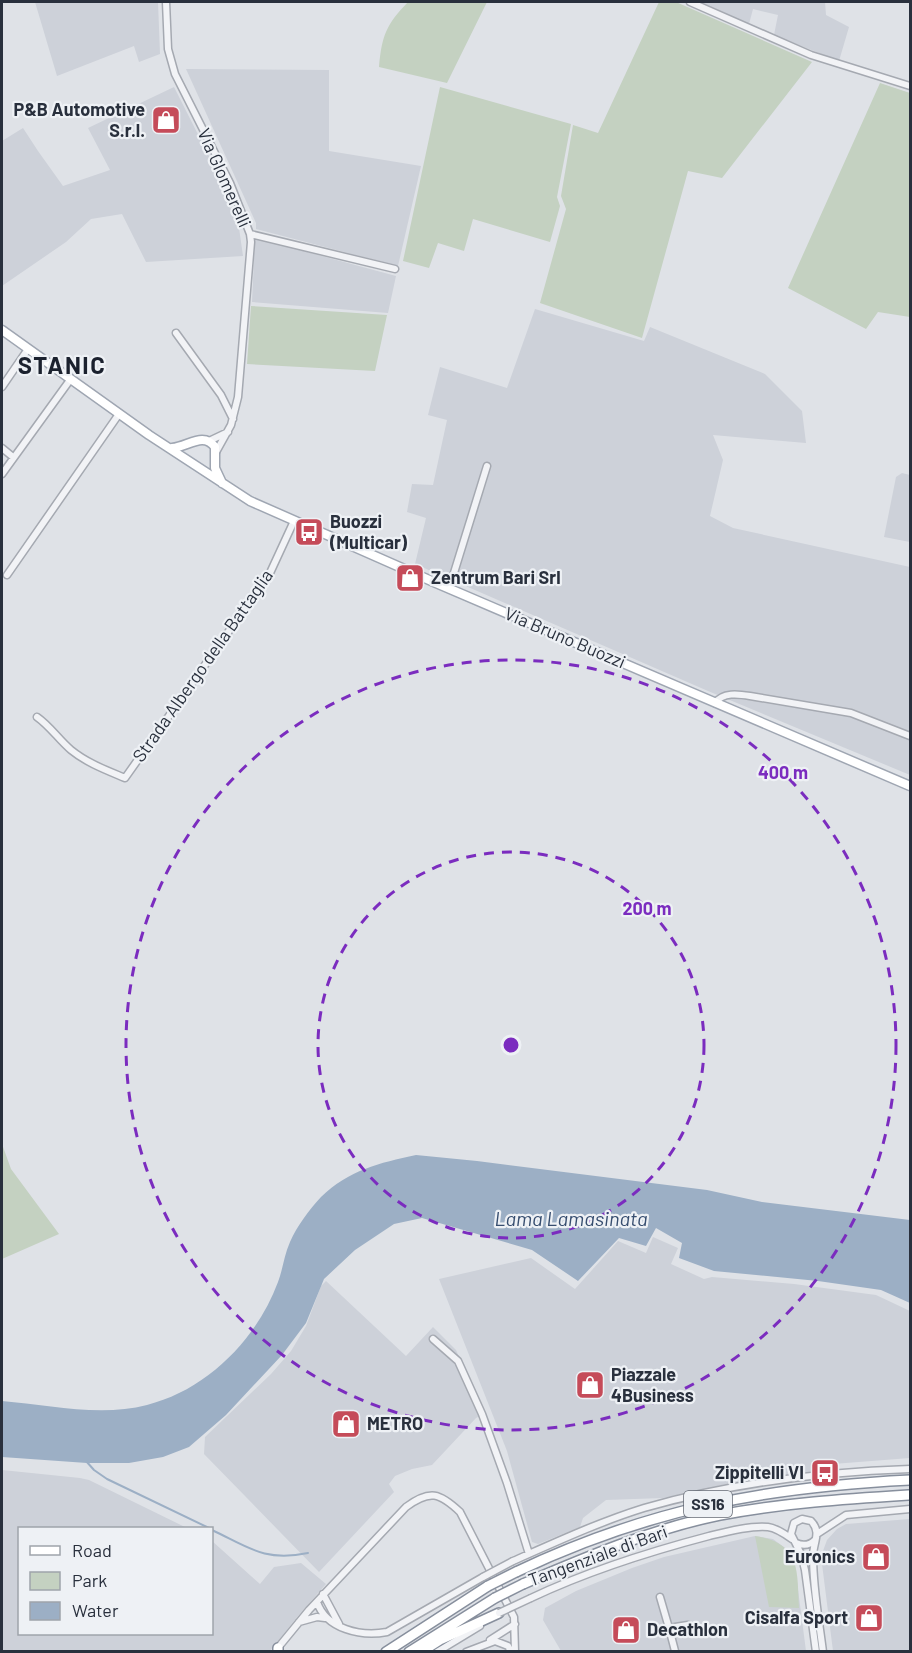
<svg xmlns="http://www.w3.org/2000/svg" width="912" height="1653" font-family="Barlow,sans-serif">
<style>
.built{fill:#cdd1d9}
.green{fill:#c4d1c1}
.water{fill:#9cafc5}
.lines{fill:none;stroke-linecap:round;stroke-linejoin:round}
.stream{stroke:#9cafc5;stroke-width:2}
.minor-casing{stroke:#a5a9b1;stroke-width:9}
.major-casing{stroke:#9fa6b2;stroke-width:11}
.highway-casing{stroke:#878f9d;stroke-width:12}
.minor{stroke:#f2f3f6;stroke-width:6}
.major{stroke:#fff;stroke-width:8}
.highway{stroke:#fff;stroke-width:9}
.minor-bridge-casing{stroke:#a5a9b1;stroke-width:9;stroke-linecap:butt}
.highway-bridge-casing{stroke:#878f9d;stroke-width:12;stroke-linecap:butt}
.minor-bridge{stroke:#f2f3f6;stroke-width:6}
.highway-bridge{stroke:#fff;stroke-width:9}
.ring{fill:none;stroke:#7b2cbf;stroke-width:3;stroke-dasharray:10 8}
.labels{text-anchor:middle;stroke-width:4.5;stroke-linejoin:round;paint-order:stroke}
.shield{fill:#eef1f5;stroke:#646a74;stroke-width:1.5}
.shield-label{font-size:16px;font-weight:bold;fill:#29303d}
.poi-label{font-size:18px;font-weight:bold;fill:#29303d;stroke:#eef1f5;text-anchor:start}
.street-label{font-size:18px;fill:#29303d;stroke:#eef1f5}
.water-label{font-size:20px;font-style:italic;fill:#364d6f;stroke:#eef1f5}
.district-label{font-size:24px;font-weight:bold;letter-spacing:1.5px;fill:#1b212e;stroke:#eef1f5}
.centre{fill:#7b2cbf;stroke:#eef1f5;stroke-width:3}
.ring-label{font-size:18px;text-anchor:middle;font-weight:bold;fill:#7b2cbf;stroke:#eef1f5;stroke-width:4.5;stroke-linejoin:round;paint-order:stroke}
</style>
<rect width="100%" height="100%" fill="#dfe2e7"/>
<path class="built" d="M35 2H158L160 54 139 62 134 46 57 76Z
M701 2H825L826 15 849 27 839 61 774 35 778 15 753 9 749 24Z
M186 69 329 70V151L421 166 398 266 256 229V223Z
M174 87 219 176 217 178 239 228 243 256 146 262 122 214 91 219 66 242 2 286V141L23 128 38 151 63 186 110 170 88 128Z
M255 238 396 276 388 313 252 302Z
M535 309 644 341 650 327 765 374 802 411 806 443 713 435 723 460 710 516 733 528 910 567V775L708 691 415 564 426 518 407 512 412 484 433 485 447 420 428 415 440 367 507 388Z
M902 473 910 475V542L884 537 896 477Z
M653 1237 678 1248 671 1264 704 1279 712 1277 794 1284 876 1295 910 1311V1458L833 1464V1470L749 1479 663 1498 606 1500 583 1518 580 1527 538 1544 532 1542 507 1451 439 1279 531 1258 575 1289 618 1241 646 1253Z
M326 1281 406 1356 433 1327 456 1350 484 1414 476 1418 432 1465 412 1469 395 1476 389 1484 394 1492 319 1572 204 1454 205 1437 271 1374 291 1351 306 1326 321 1286Z
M2 1470 80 1478 89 1480 187 1528H20V1634H212V1541L260 1584 274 1567 301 1563 326 1584 298 1616 270 1651 2 1652Z
M910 1519V1651H833L822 1564 823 1551 827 1540 837 1529 846 1524Z
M755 1536 773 1539 785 1548 794 1559 806 1651H561L543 1620 545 1608 576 1591 632 1568 664 1557Z"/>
<path class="green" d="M408 2H487L447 83 379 67C382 35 386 25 408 2Z
M659 2H676L812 62 722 178 688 171 642 338 540 303 566 209 561 196 573 125 598 133Z
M880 83 910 93V317L878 312 866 329 788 288Z
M440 87 571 124 557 197 560 206 550 242 473 219 464 251 438 243 429 268 403 261Z
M251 306 387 315 375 371 247 364Z
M2 1144 11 1169 59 1234 2 1259Z
M755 1536C801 1543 797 1570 799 1608L769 1607Z"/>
<path class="water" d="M416 1155 477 1161 707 1190 762 1202 910 1220V1303L881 1290 818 1281 714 1271 679 1258 682 1243 656 1228 646 1246 619 1238 578 1281 532 1250 422 1218 394 1224 355 1250 324 1279 306 1323 282 1355 226 1415 189 1447 163 1457 129 1463H87L2 1457V1401C48 1405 101 1417 147 1405 207 1390 257 1339 278 1282 283 1269 284 1255 290 1242 297 1226 309 1210 321 1197 349 1170 379 1163 416 1155Z"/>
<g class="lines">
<path class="stream" d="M86 1461 94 1470 107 1479 209 1528
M212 1530C248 1547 264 1562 308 1553"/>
<g class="minor-casing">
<path id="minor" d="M166 2 168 49 175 74 230 183 250 234 251 242 238 397 231 425 216 452
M690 2 811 55 910 86
M250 234 395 269
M176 333 221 395 233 419
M2 387 28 349
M209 441 228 432
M2 448 13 457
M2 474 70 380
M7 575 119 414
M449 589 487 466
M715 703C723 692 738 694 750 696L851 713 910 736
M37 717C50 726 59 740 71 750 87 763 106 770 125 778L270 573 294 521
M433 1339 458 1361 482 1414 507 1483 529 1554
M817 1534 846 1515 910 1509
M796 1543C803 1546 809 1546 815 1540
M513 1561C556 1542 599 1522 644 1508 731 1483 821 1472 910 1469
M323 1594 339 1624
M660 1597 669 1628 688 1625
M531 1598C588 1571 648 1552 709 1536 725 1532 751 1525 768 1527 776 1528 785 1534 792 1539
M317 1602C326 1629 361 1637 387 1632L483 1577
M299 1622 317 1617 325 1618
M669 1628 675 1651
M490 1640 515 1624
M277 1649 309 1610 406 1507C430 1489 440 1493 460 1512L514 1617 515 1652
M437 1652 480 1626
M466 1652 495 1641 508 1646 511 1652
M816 1652 805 1570 801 1554 791 1534 794 1523 802 1519 811 1521C822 1532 813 1543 813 1556 813 1588 819 1620 823 1652"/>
</g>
<g class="major-casing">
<path id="major" d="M2 330 149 435 250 501 436 583 910 786
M172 448C188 447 203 431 215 447V468L222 483"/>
</g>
<g class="highway-casing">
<path id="highway" d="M516 1572C648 1509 766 1487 910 1480
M523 1584C586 1557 652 1529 720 1515 783 1503 847 1499 910 1495
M278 1648V1652
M386 1652 488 1586
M409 1652 495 1598
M421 1652 440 1640 499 1613"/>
</g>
<use href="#minor" class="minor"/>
<use href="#major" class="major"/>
<use href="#highway" class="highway"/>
<g class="minor-bridge-casing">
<path id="minor-bridge" d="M483 1577 513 1561
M499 1613 531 1598"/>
</g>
<g class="highway-bridge-casing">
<path id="highway-bridge" d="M488 1586 516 1572
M495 1598 523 1584"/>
</g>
<use href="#minor-bridge" class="minor-bridge"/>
<use href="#highway-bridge" class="highway-bridge"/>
</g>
<g class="ring">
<circle cx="511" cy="1045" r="193"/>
<circle cx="511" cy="1045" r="385"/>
</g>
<defs>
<g id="shop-square" transform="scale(1.5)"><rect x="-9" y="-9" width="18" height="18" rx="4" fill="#c54b59" stroke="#eef1f5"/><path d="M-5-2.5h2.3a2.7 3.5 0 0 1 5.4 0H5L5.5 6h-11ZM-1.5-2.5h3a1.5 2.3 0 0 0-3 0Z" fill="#fff"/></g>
<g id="bus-square" transform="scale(1.5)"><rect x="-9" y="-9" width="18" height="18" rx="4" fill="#c54b59" stroke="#eef1f5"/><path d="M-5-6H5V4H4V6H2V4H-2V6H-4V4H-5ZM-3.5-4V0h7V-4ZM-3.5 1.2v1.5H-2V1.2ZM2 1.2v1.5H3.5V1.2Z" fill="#fff"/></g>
</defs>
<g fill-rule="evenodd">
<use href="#shop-square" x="166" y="120"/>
<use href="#bus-square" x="309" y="532"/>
<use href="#shop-square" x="410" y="578"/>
<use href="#shop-square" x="590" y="1385"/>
<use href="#shop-square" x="346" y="1424"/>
<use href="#bus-square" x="825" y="1473"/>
<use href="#shop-square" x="876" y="1557"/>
<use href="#shop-square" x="869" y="1618"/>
<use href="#shop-square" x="626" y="1630"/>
</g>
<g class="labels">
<rect class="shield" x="684" y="1491" width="48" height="26" rx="4.5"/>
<g class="shield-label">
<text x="708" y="1510">SS16</text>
</g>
<g class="poi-label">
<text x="145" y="116" text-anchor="end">P&amp;B Automotive<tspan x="145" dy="21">S.r.l.</tspan></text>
<text x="330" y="528">Buozzi<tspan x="330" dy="21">(Multicar)</tspan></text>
<text x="431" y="584">Zentrum Bari Srl</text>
<text x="611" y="1381">Piazzale<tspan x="611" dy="21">4Business</tspan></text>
<text x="367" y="1430">METRO</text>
<text x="804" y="1479" text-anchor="end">Zippitelli VI</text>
<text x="855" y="1563" text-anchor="end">Euronics</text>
<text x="848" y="1624" text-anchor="end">Cisalfa Sport</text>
<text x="647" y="1636">Decathlon</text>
</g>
<g class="street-label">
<text transform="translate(224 178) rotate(66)" y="6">Via Glomerelli</text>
<text transform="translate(565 638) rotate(23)" y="6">Via Bruno Buozzi</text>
<text transform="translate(203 666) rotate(-55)" y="6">Strada Albergo della Battaglia</text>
<text transform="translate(598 1556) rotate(-20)" y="6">Tangenziale di Bari</text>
</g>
<g class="water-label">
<text x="571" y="1226">Lama Lamasinata</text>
</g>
<g class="district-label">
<text x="62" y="374">STANIC</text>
</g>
</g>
<circle cx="511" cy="1045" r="9" class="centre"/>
<g class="ring-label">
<text x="783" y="779">400 m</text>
<text x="647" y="915">200 m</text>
</g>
<rect width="912" height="1653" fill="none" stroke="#29303d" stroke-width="6"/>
<rect x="18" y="1527" width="195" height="108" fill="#eef1f5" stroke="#9fa4ab" stroke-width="1.5"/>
<rect x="30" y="1546" width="30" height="9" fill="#ffffff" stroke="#9fa4ab" stroke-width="1.5"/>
<text x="72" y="1557" font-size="18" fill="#29303d">Road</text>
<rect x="30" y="1572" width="30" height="18" fill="#c4d1c1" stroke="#9fa4ab" stroke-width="1.5"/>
<text x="72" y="1587" font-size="18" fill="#29303d">Park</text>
<rect x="30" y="1602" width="30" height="18" fill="#9cafc5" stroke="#9fa4ab" stroke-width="1.5"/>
<text x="72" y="1617" font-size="18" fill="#29303d">Water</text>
</svg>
